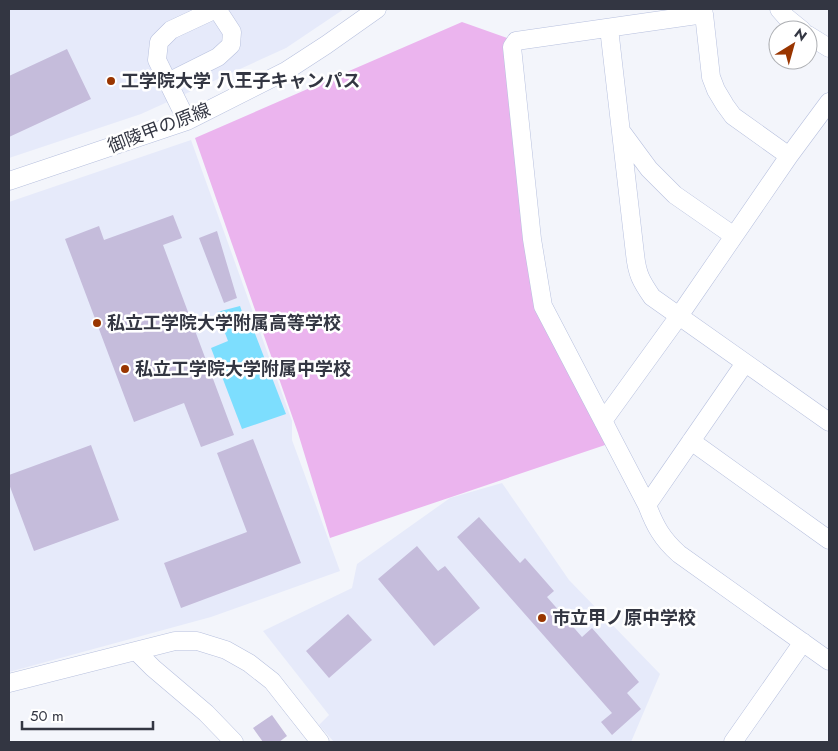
<svg xmlns="http://www.w3.org/2000/svg" width="838" height="751" font-family="Jost,'Noto Sans JP',sans-serif">
<style>
.built{fill:#e6eafa}
.green{fill:#ebb4ee}
.water{fill:#7ddefe}
.building{fill:#c5bcdb}
.lines{fill:none;stroke-linecap:round;stroke-linejoin:round}
.minor-casing{stroke:#b7c0de;stroke-width:19}
.minor{stroke:#fff;stroke-width:18}
.poi-dot{fill:#993500;stroke:#fff;stroke-width:2}
.labels{text-anchor:middle;stroke-width:5;stroke-linejoin:round;paint-order:stroke}
.poi-label{font-size:18px;font-weight:bold;fill:#333642;stroke:#fff;text-anchor:start}
.street-label{font-size:18px;fill:#333642;stroke:#fff}
</style>
<rect width="100%" height="100%" fill="#f3f5fb"/>
<path class="built" d="M9 9H344L286 48 141 114 9 158Z
M191 140 292 421V440L340 571 211 617 9 672V202Z
M502 483 569 580 660 674 631 742H334L319 725 329 715 263 631 352 588 357 564 450 498Z"/>
<path class="green" d="M462 22 516 41 543 306 614 442 330 538 298 433 195 138Z"/>
<path class="water" d="M240 306 249 331H254L286 414 242 429 211 348 228 341 217 312Z"/>
<path class="building" d="M67 49 91 99 9 137V76Z
M173 215 182 238 163 245 234 435 201 447 184 403 134 422 65 239 99 226 104 240Z
M217 231 237 298 224 303 199 238Z
M253 439 301 563 181 608 164 563 247 532 217 453Z
M91 445 119 520 34 551 9 484V475Z
M479 517 520 563 525 558 554 591 547 597 582 637 592 628 639 682 627 693 641 709 612 735 601 722 612 713 457 537Z
M417 546 438 571 445 566 480 608 434 646 378 579Z
M348 614 372 640 329 678 306 651Z
M272 715 287 736 279 742H263L253 728Z"/>
<g class="lines">
<g class="minor-casing">
<path id="minor" d="M779 9 786 17 802 30
M609 28 635 254C637 274 641 281 652 297L829 422
M808 35 829 48
M168 82 218 57 231 45 232 32 217 9
M187 121 157 60 159 42 171 30 216 9
M621 131 649 169 675 195 734 236
M789 156 733 116 725 105 716 90 711 77 704 14 516 41 512 47 532 239 543 306 647 505C655 526 662 539 679 554L829 661
M9 181 187 121 286 71 326 45 377 9
M603 421 679 316 789 156 829 102
M691 441 829 540
M647 505 745 363
M136 651 153 668 206 713 234 742
M9 683 175 641H197L226 650 249 663 272 681 320 742
M733 742 803 642"/>
</g>
<use href="#minor" class="minor"/>
</g>
<g class="poi-dot">
<circle cx="111" cy="81" r="5"/>
<circle cx="97" cy="323" r="5"/>
<circle cx="125" cy="369" r="5"/>
<circle cx="542" cy="618" r="5"/>
</g>
<g class="labels">
<g class="poi-label">
<text x="121" y="87">工学院大学 八王子キャンパス</text>
<text x="107" y="329">私立工学院大学附属高等学校</text>
<text x="135" y="375">私立工学院大学附属中学校</text>
<text x="552" y="624">市立甲ノ原中学校</text>
</g>
<g class="street-label">
<text transform="translate(159 128) rotate(-21)" y="6">御陵甲の原線</text>
</g>
</g>
<rect width="838" height="751" fill="none" stroke="#333642" stroke-width="20"/>
<g transform="translate(793 45) rotate(37)"><circle r="24" fill="#ffffff" stroke="#adafb3"/>
<path d="M0-4L9 19L0 12L-9 19Z" fill="#993500"/>
<text y="-8" font-size="14" font-weight="bold" text-anchor="middle" fill="#333642">N</text>
</g>
<path d="M22 721v8h131v-8" fill="none" stroke="#333642" stroke-width="2.5"/>
<text x="30" y="721" font-size="15" fill="#333642" stroke="#ffffff" stroke-width="4" paint-order="stroke">50 m</text>
</svg>
